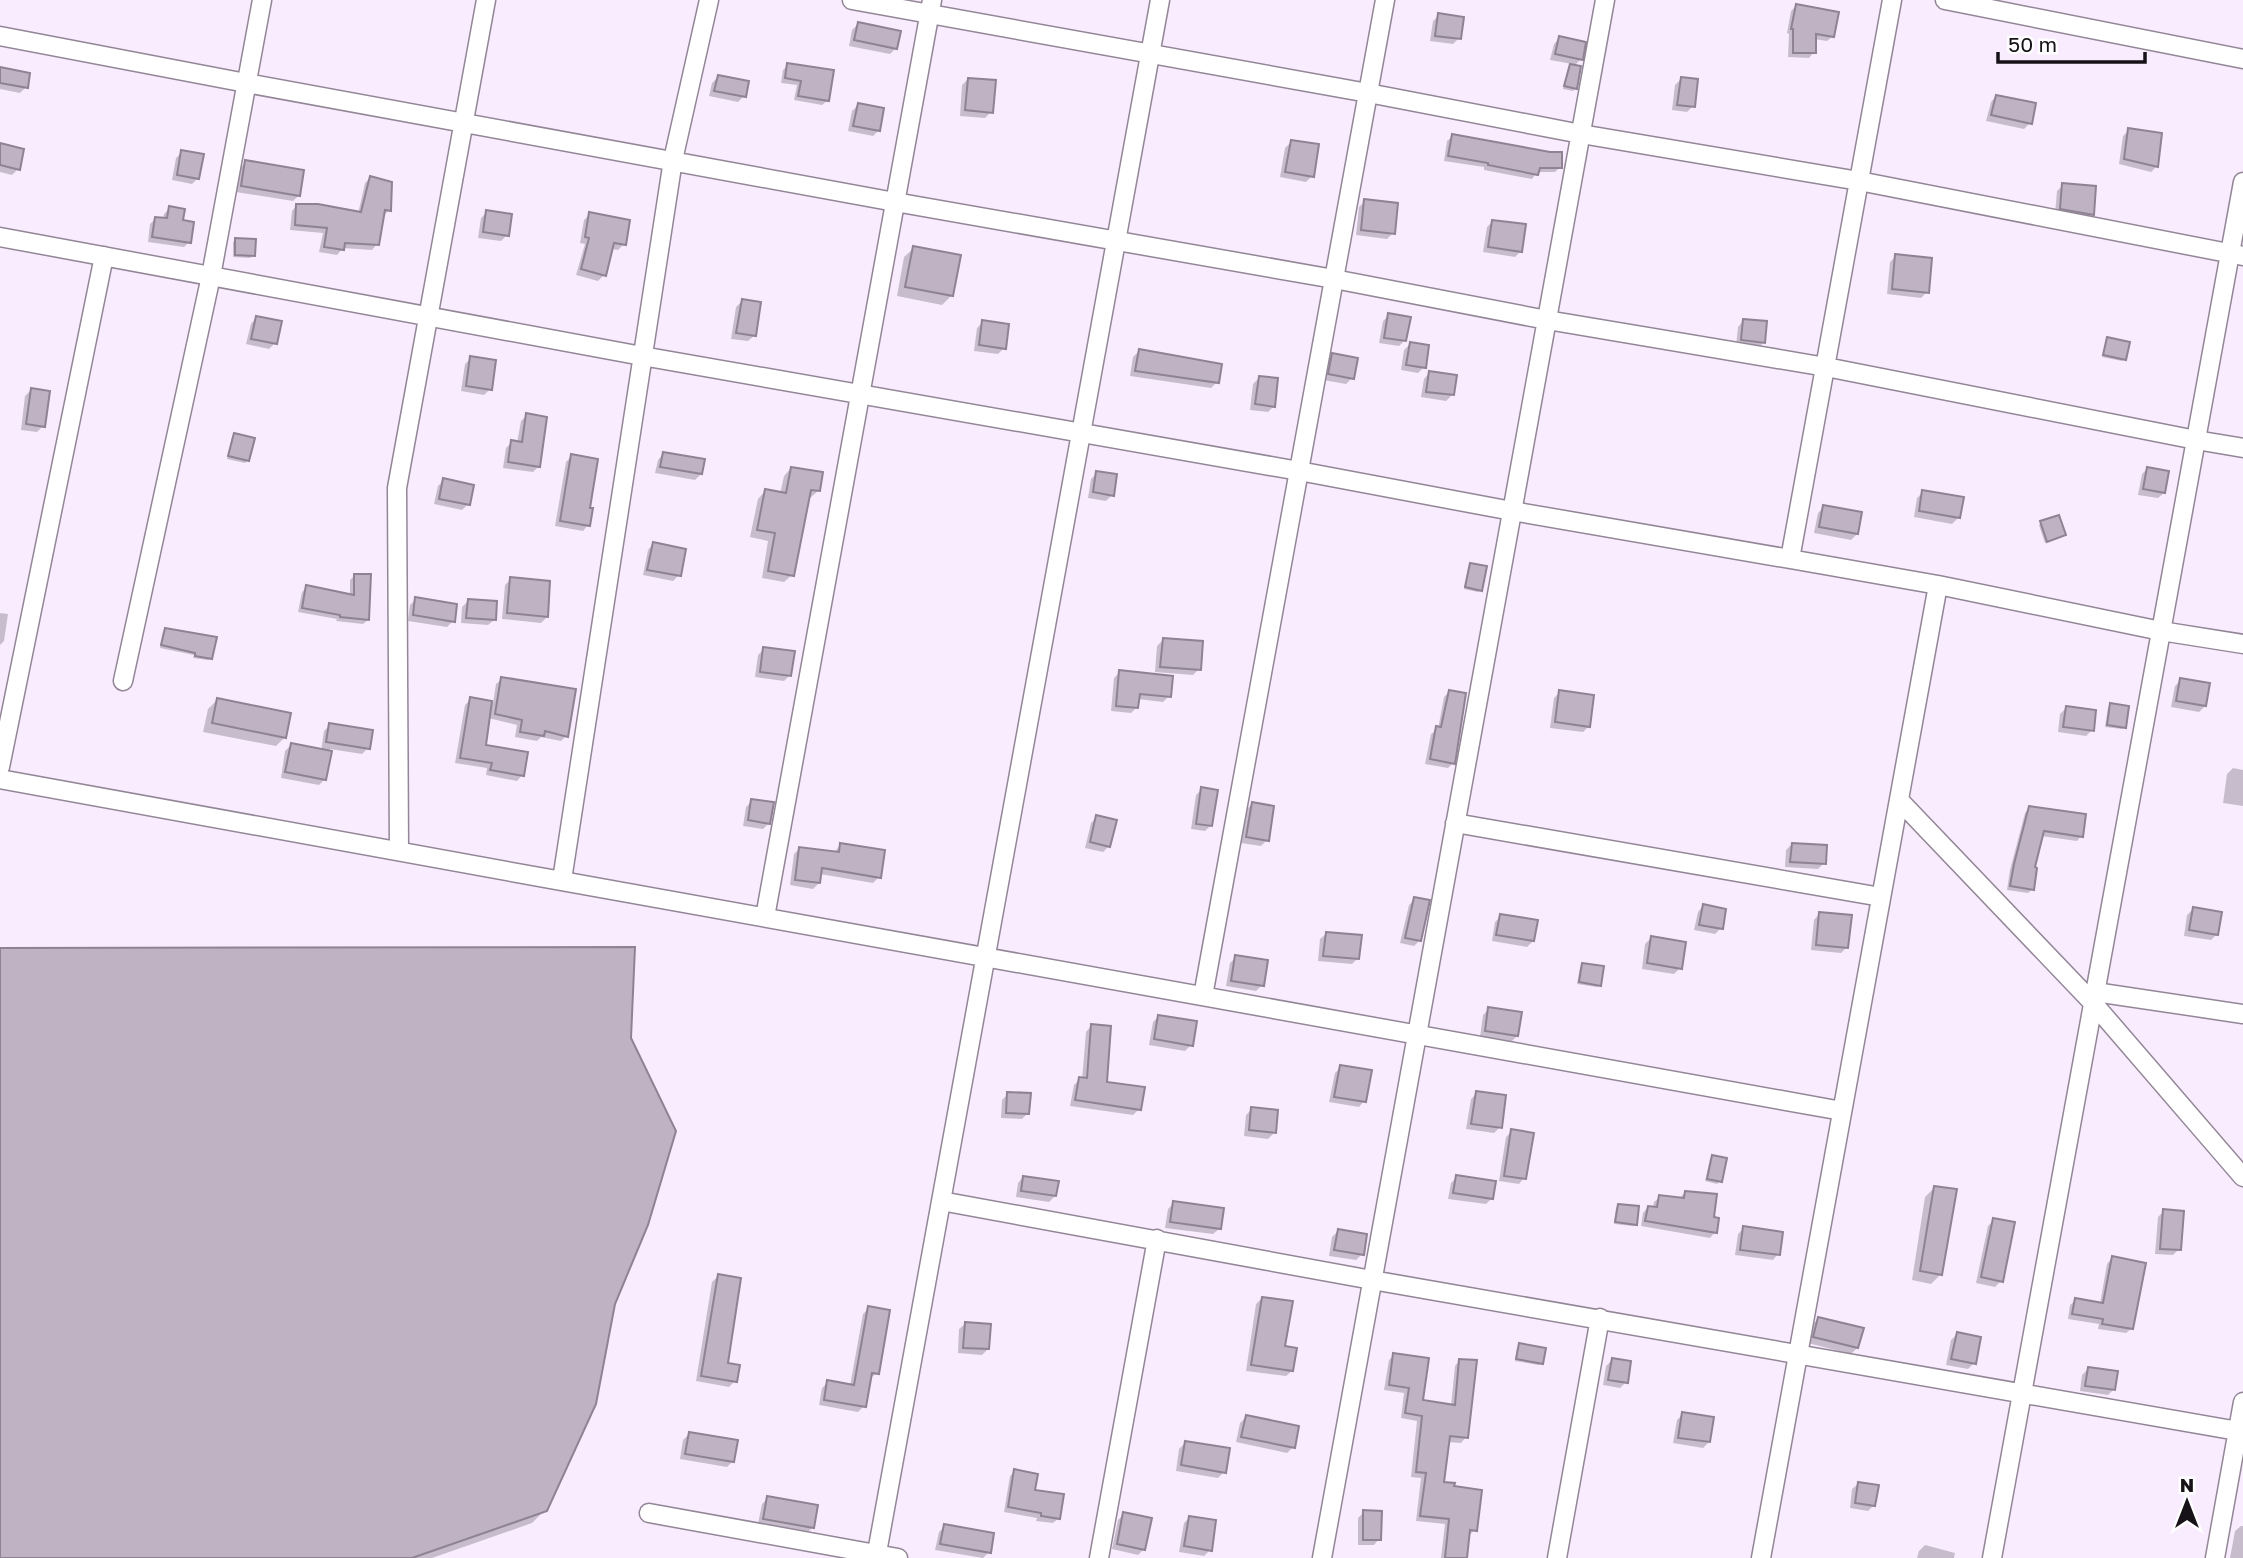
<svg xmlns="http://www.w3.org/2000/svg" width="2243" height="1558" font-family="'Golos Text',sans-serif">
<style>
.shadow{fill:#0003}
.building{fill:#beb2c3;stroke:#8f8393;stroke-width:2}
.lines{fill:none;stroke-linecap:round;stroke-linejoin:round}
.minor-casing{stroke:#928697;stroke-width:21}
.minor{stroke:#fff;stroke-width:18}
</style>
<rect width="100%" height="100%" fill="#f9ecfe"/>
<path class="shadow" d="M1796 6 1833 36 1827 41 1814 39V52L1809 58 1788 57 1789 34 1787 33 1791 11Z
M1439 15 1459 38 1453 44 1430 41 1433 21Z
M858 24 896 48 890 54 849 46 852 30Z
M1560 38 1581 59 1574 66 1576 88 1573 91 1563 89 1568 68 1572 64 1550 60 1554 44Z
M788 65 827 101 822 105 794 100 797 85 781 83 783 70Z
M0 69 26 87 20 93 0 89Z
M718 77 744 96 738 102 709 96 712 83Z
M968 79 991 112 985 118 960 116 962 85Z
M1681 79 1693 106 1687 112 1672 110 1675 85Z
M1996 96 2030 123 2024 129 1986 121 1991 102Z
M858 105 879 130 873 136 848 131 852 111Z
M2129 130 2157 166 2151 172 2119 164 2123 136Z
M1453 136 1560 167 1555 172H1537L1532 179 1484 170V167L1444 161 1447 141Z
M1291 142 1312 176 1306 182 1280 177 1285 148Z
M0 145 18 169 12 175 0 172Z
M182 152 198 178 192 184 172 180 176 158Z
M246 162 299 195 293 201 236 192 240 168Z
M370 178 389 210 384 215 377 244 372 250 343 248 337 255 319 252 323 233 290 230 292 211 297 205 358 214 365 183Z
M2063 185 2092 214 2086 220 2055 214 2057 191Z
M1365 201 1393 233 1387 239 1356 235 1359 207Z
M170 208 181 222 189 242 184 247 148 242 150 224 156 218 163 219 164 214Z
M487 212 507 235 501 241 478 238 481 218Z
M590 214 624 244 618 250 611 249 604 275 598 281 576 275 585 244 580 243 584 220Z
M1493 221 1521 251 1515 257 1483 252 1487 227Z
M236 240 253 256 250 258 233 257V242Z
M914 248 952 295 942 305 897 296 904 257Z
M1896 256 1927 292 1921 298 1887 294 1890 262Z
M742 301 754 336 748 341 731 339 736 307Z
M1389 315 1405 340 1399 346 1379 343 1383 321Z
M256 318 275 343 269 349 246 344 251 324Z
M1743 321 1764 342 1758 348 1736 346 1738 327Z
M983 322 1004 348 998 354 974 351 977 328Z
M2108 339 2124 359 2122 361 2102 357Z
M1410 344 1424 367 1418 373 1401 370 1404 350Z
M1139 351 1217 382 1211 388 1130 376 1133 357Z
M1333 355 1352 378 1346 384 1323 380 1327 361Z
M471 358 490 389 484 395 461 391 465 364Z
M1429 373 1452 395 1446 401 1421 397 1424 379Z
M1259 378 1274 406 1268 412 1250 410 1253 384Z
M31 390 43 426 37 432 21 430 25 396Z
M527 415 539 466 533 472 503 468 506 448 512 442 517 443 521 421Z
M235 435 248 460 245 463 227 459 232 437Z
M663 454 701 474 695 480 655 473 658 460Z
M572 456 588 509V525L583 531 555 526 566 462Z
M791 468 818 491 810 498H808L792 575 784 582 762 578 768 541 750 537 758 499 765 491 780 494 784 476Z
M2148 468 2164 493 2158 498 2138 495 2142 474Z
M1097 473 1112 495 1106 501 1088 498 1091 479Z
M444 480 468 504 462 510 434 504 438 486Z
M1923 492 1958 518 1952 524 1914 517 1917 498Z
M1824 507 1857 534 1851 540 1814 533 1818 513Z
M2041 523 2064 535 2045 543 2039 525Z
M653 544 679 575 673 581 643 575 648 550Z
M1470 565 1481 590 1478 592 1464 589 1468 568Z
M354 576 368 620 363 624 336 621 337 619 298 612 302 592 307 587 350 596V580Z
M511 579 547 617 541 623 502 619 505 585Z
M416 599 453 621 447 627 408 621 410 605Z
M468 601 494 620 488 625 461 623 462 607Z
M0 613 8 614 4 641 0 645Z
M166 630 211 658 208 660 193 658 194 655 160 648 163 632Z
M1163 640 1199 669 1193 675 1155 672 1157 646Z
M764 649 790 675 784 681 755 677 758 655Z
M1120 672 1169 696 1163 702 1138 699 1137 707 1131 713 1111 711 1114 678Z
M502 679 566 736 561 741 541 737 537 741 515 737 517 725 488 718 484 746 522 775 517 781 486 775 487 768 455 763 465 705 471 699 493 703 496 684Z
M2181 680 2205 706 2199 712 2171 707 2175 686Z
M1449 692 1453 763 1448 768 1425 764 1431 734 1438 729 1444 697Z
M1560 692 1589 726 1583 732 1550 728 1554 698Z
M217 700 285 737 276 746 203 732 208 709Z
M2110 705 2124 727 2122 729 2105 727 2108 708Z
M2066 708 2092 730 2086 736 2058 732 2060 714Z
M330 725 368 748 362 754 330 749 325 779 319 785 281 778 285 751 291 745 321 751 324 731Z
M2233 768 2243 770V806L2223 803 2227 774Z
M1202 789 1211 825 1205 831 1191 829 1196 795Z
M752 801 769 823 763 829 743 826 746 807Z
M1252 804 1267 840 1261 846 1241 843 1246 810Z
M2030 808 2081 836 2077 841 2041 836 2032 869 2033 889 2028 893 2007 890 2010 870 2025 813Z
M1097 817 1109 846 1103 852 1085 848 1091 823Z
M1792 844 1824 863 1818 869 1785 867 1786 850Z
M840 845 879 877 873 883 820 874 819 883 813 889 790 885 794 854 800 848 834 853Z
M1415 899 1420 940 1414 946 1400 943 1409 905Z
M1703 906 1721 928 1715 934 1694 930 1698 912Z
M2193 909 2217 934 2211 940 2184 936 2187 915Z
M1819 914 1847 947 1841 953 1811 950 1814 920Z
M1501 916 1533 941 1527 947 1492 941 1495 922Z
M1326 934 1358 958 1352 964 1318 961 1320 939Z
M1651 938 1680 968 1674 974 1642 969 1645 944Z
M0 950 613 1304 545 1510 532 1523 432 1558H0Z
M1236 957 1262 985 1256 991 1226 986 1230 963Z
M1582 965 1599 985 1597 987 1577 984 1580 967Z
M1489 1009 1517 1036 1511 1042 1480 1037 1483 1015Z
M1159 1016 1191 1045 1185 1051 1149 1045 1153 1022Z
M1091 1026 1105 1083 1139 1109 1133 1115 1070 1106 1074 1085 1080 1079 1082 1080 1086 1032Z
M1341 1067 1364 1101 1359 1107 1329 1102 1335 1073Z
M1477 1093 1500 1127 1494 1133 1466 1129 1471 1099Z
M1008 1094 1028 1113 1022 1119 1001 1118 1002 1100Z
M1252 1109 1274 1133 1268 1139 1244 1136 1246 1115Z
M1512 1131 1524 1178 1519 1184 1499 1181 1506 1137Z
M1712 1157 1720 1181 1717 1184 1705 1181 1710 1159Z
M1023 1177 1055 1196 1049 1202 1016 1197 1018 1183Z
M1457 1177 1492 1198 1486 1204 1448 1199 1451 1183Z
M1935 1187 1941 1274 1931 1284 1912 1280 1925 1197Z
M1685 1192 1712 1218 1715 1232 1710 1238 1641 1226 1643 1213 1648 1207 1653 1208 1654 1202 1660 1197 1680 1198Z
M1174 1203 1219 1229 1213 1234 1165 1228 1168 1209Z
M1618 1205 1636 1224 1633 1226 1614 1224 1616 1208Z
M2164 1211 2179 1249 2173 1255 2155 1254 2158 1217Z
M1994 1220 2001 1281 1995 1287 1976 1283 1988 1226Z
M1744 1228 1778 1254 1773 1260 1735 1255 1738 1234Z
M1338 1231 1362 1254 1356 1260 1329 1256 1332 1237Z
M2112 1258 2132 1328 2126 1333 2098 1329 2099 1324 2068 1319 2070 1305 2076 1300 2100 1304 2107 1264Z
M718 1276 726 1364 735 1381 729 1387 696 1381 712 1282Z
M1262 1298 1292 1371 1286 1376 1246 1371 1256 1304Z
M869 1308 877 1373 869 1379 864 1406 858 1412 819 1405 822 1388 828 1382 850 1386 863 1314Z
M1819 1318 1857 1348 1851 1354 1808 1343 1813 1324Z
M965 1324 988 1349 982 1355 958 1353 959 1329Z
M1957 1334 1974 1363 1968 1369 1946 1365 1951 1340Z
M1520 1345 1541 1363 1539 1365 1515 1361 1517 1348Z
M1394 1355 1421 1402 1451 1406 1455 1366 1460 1360 1466 1437 1461 1443 1447 1442 1442 1484 1475 1530 1468 1536 1466 1558H1441L1445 1524 1416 1521 1421 1478 1411 1477 1417 1421 1401 1418 1404 1393 1384 1390 1389 1360Z
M1612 1360 1626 1382 1620 1388 1603 1385 1606 1366Z
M2088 1369 2114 1389 2108 1395 2080 1391 2082 1375Z
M1683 1414 1709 1442 1703 1448 1673 1443 1677 1420Z
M1246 1417 1293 1447 1287 1453 1236 1442 1240 1423Z
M689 1434 733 1461 727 1467 680 1459 683 1440Z
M1185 1443 1224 1472 1218 1478 1176 1471 1179 1449Z
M1015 1471 1059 1518 1053 1523 1036 1521 1037 1518 1004 1512 1010 1476Z
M1858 1484 1874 1505 1868 1511 1850 1508 1852 1489Z
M768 1498 813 1527 807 1533 758 1524 762 1504Z
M1364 1512 1379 1539 1374 1545H1358V1518Z
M1124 1514 1144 1549 1138 1555 1112 1549 1118 1520Z
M1190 1517 1210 1550 1204 1556 1179 1552 1184 1523Z
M945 1526 989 1552 983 1558 935 1550 939 1532Z
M2241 1526H2243V1558H2230L2235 1531Z
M1925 1545 1955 1553 1954 1558H1917L1919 1551Z"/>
<path class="building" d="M1796 4 1839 12 1834 37 1816 34V53H1793V29H1791Z
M1438 13 1464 17 1461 39 1435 36Z
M858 22 901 31 897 49 854 40Z
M1559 36 1586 42 1583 60 1555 54Z
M787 63 834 70 829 101 798 96 801 81 785 78Z
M1570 64 1581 66 1577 89 1564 86Z
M0 67 30 73 28 88 0 83Z
M718 75 749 81 746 97 714 91Z
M1681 77 1698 79 1695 107 1677 105Z
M968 78 996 80 993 113 965 110Z
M1996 95 2036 103 2032 124 1991 115Z
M858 103 884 108 880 131 853 126Z
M2128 128 2162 133 2158 167 2124 159Z
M1452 134 1550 152H1562V168H1540L1538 175 1488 165V163L1448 156Z
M1291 140 1319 144 1314 177 1285 172Z
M0 143 24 149 20 170 0 165Z
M181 150 204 154 199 179 177 175Z
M245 160 304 170 300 196 241 186Z
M370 176 392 182 391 211 385 210 379 245 345 243 344 250 324 247 327 228 295 225 296 204H318L361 212Z
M2062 183 2096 186 2094 215 2060 209Z
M1364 199 1398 203 1395 234 1361 230Z
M169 206 185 209 183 220 194 222 191 243 152 237 155 217 167 218Z
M486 210 512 214 509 236 483 232Z
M589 212 630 220 626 245 614 243 606 276 581 269 589 238 585 237Z
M1492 220 1526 224 1522 252 1488 247Z
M235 238 256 239 255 256 235 255Z
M913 246 961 255 953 296 905 287Z
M1895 254 1932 258 1929 293 1892 289Z
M742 299 761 302 756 336 736 333Z
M1388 313 1411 317 1406 341 1384 338Z
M256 316 282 321 277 344 251 339Z
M1743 319 1767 321 1765 343 1741 340Z
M982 320 1009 324 1006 349 979 345Z
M2107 337 2130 342 2126 360 2103 355Z
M1410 342 1429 345 1426 368 1406 365Z
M1139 349 1222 364 1219 383 1135 371Z
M1332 353 1358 358 1354 379 1328 374Z
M470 356 496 360 492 390 466 386Z
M1429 371 1457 375 1454 395 1426 392Z
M1259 376 1278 378 1275 407 1255 404Z
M31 388 50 391 45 427 26 424Z
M526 413 547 417 540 467 508 462 511 440 522 442Z
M234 433 255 438 249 461 228 456Z
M663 452 705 459 702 474 660 467Z
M571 454 598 459 590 508H593L590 526 560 521Z
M791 467 823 472 820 491 811 490 794 576 768 571 775 533 757 530 765 489 786 493Z
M2147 467 2169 471 2165 493 2143 489Z
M1096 471 1117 474 1114 496 1093 492Z
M443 478 474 485 470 505 439 499Z
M1922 490 1964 497 1960 518 1919 511Z
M1823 505 1862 512 1858 534 1819 527Z
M2059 515 2066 535 2047 542 2040 521Z
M653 542 686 549 681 576 647 570Z
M1470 563 1487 566 1482 591 1465 587Z
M354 574H371L369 620 340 617V615L302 608 306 585 354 595Z
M510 577 550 581 548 617 507 613Z
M415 597 457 604 455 622 413 615Z
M468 599 497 601 496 620 466 618Z
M165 628 217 637 212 659 195 656V653L161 645Z
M1163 638 1203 641 1201 670 1160 667Z
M763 647 795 651 791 676 760 672Z
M1119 670 1173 676 1171 697 1140 694 1138 708 1116 706Z
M501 677 576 689 568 737 545 731 544 736 520 732 522 720 495 714Z
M2180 678 2210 683 2206 706 2176 701Z
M1449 690 1466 693 1455 764 1430 759 1436 726 1441 727Z
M1559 690 1594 695 1590 727 1555 722Z
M470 697 492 701 486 745 528 752 524 776 490 770 492 763 460 758Z
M217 698 291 713 286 738 212 723Z
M2110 703 2129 706 2126 728 2107 725Z
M2066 706 2096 710 2094 731 2063 727Z
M329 723 373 730 370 749 326 742Z
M291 743 332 751 326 780 285 772Z
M1201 787 1218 790 1212 826 1196 824Z
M751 799 774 802 770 824 748 820Z
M1252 802 1274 806 1269 841 1246 837Z
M2029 806 2086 814 2083 837 2044 831 2035 867 2037 868 2034 890 2010 886 2014 864Z
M1096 815 1117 820 1110 847 1090 842Z
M840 843 885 850 881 878 822 868 820 883 795 880 799 847 839 852Z
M1792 843 1827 845 1826 864 1790 862Z
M1414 897 1430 900 1421 941 1405 938Z
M1703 904 1726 909 1723 929 1699 925Z
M2193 907 2222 912 2218 935 2189 930Z
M1819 912 1852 915 1848 948 1816 945Z
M1500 914 1538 920 1534 941 1496 935Z
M1326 932 1362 935 1359 959 1323 956Z
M1651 936 1686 942 1682 969 1647 963Z
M635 947 631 1038 676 1131 648 1225 615 1304 596 1404 547 1511 412 1558H0V948Z
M1235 955 1268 960 1264 986 1231 981Z
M1582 963 1604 966 1601 986 1579 982Z
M1488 1007 1522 1012 1518 1036 1485 1031Z
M1158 1015 1197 1021 1193 1046 1154 1039Z
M1091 1024 1111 1026 1107 1082 1145 1087 1141 1110 1075 1100 1079 1077 1087 1078Z
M1340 1065 1372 1070 1366 1102 1334 1097Z
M1476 1091 1506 1095 1502 1128 1471 1124Z
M1007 1092 1031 1093 1029 1114 1006 1113Z
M1251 1107 1278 1110 1276 1133 1249 1130Z
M1511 1129 1534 1133 1526 1179 1504 1176Z
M1712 1155 1727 1158 1722 1182 1707 1179Z
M1456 1175 1496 1181 1493 1199 1453 1193Z
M1023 1176 1059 1181 1056 1196 1021 1191Z
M1934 1186 1957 1189 1942 1275 1920 1271Z
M1685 1191 1717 1194 1714 1217 1719 1218 1717 1233 1645 1221 1648 1206 1657 1207 1659 1195 1684 1198Z
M1173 1201 1224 1208 1221 1229 1170 1222Z
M1618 1204 1639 1206 1637 1225 1615 1222Z
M2163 1209 2184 1211 2181 1250 2160 1249Z
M1993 1218 2015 1222 2003 1282 1981 1277Z
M1743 1226 1783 1232 1780 1255 1740 1250Z
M1338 1229 1367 1234 1364 1255 1334 1250Z
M2112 1256 2146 1263 2133 1329 2102 1324 2103 1319 2072 1314 2075 1298 2103 1303Z
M718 1274 741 1278 728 1363 740 1365 737 1382 701 1376Z
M1262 1297 1293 1301 1285 1346 1297 1348 1293 1371 1251 1365Z
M868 1306 890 1310 879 1374 872 1373 866 1407 824 1400 827 1380 854 1385Z
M1818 1317 1864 1328 1858 1348 1813 1337Z
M965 1322 991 1324 989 1349 963 1348Z
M1957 1332 1981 1337 1976 1364 1951 1359Z
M1519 1343 1546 1348 1543 1364 1516 1359Z
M1393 1353 1429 1358 1423 1400 1455 1405 1459 1359 1477 1360 1468 1438 1450 1436 1444 1482 1455 1483 1454 1486 1482 1490 1477 1531 1470 1530 1467 1558H1445L1449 1519 1420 1516 1426 1473 1416 1472 1422 1416 1405 1413 1409 1388 1389 1385Z
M1612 1358 1631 1361 1628 1383 1608 1380Z
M2088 1367 2118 1371 2115 1390 2085 1386Z
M1682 1412 1714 1417 1710 1442 1678 1438Z
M1246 1415 1299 1426 1295 1448 1241 1437Z
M689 1432 738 1440 734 1462 685 1454Z
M1185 1441 1230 1448 1226 1473 1181 1465Z
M1014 1469 1038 1474 1035 1490 1064 1494 1060 1519 1041 1516V1513L1008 1507Z
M1858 1482 1879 1485 1875 1506 1855 1503Z
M767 1496 818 1505 814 1528 763 1519Z
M1363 1510 1382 1511 1381 1540H1363Z
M1123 1512 1152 1518 1145 1550 1117 1544Z
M1189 1516 1216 1520 1212 1551 1184 1546Z
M944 1524 994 1533 991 1553 940 1544Z"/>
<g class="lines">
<g class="minor-casing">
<path id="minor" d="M852 0 1368 93 1581 134 1859 181 2243 256
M1945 0 2243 59
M0 36 246 83 895 202 1334 279 1547 320 1826 367 2196 440 2243 448
M0 237 642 356 1299 471 1512 511 1790 559 1938 585 2161 631 2243 644
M1790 559 1892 0
M123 681 211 276 262 0
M0 767 104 256
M0 779C614 890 1228 1004 1842 1111
M1899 800 2093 1003 2243 1177
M1455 823 1881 897
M399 851 397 488 486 0
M562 880 673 160 709 0
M765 917 932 0
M2095 992 2243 1014
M1203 996 1385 0
M941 1201 1372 1280 2243 1432
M649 1513 898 1558
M876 1558 1160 0
M1099 1558 1157 1239
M1322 1558 1605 0
M1557 1558 1600 1318
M1761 1558 1938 585
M1992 1558 2243 182
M2215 1558 2243 1402"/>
</g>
<use href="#minor" class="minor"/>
</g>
<g transform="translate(2187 1502)" stroke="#fefefe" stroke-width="5" paint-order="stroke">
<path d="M0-5L12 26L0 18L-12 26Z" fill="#161218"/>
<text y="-10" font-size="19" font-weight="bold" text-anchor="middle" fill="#161218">N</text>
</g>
<path d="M1998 52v10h147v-10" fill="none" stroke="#161218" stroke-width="3.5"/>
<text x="2008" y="52" font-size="21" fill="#161218" stroke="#fefefe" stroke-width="5" paint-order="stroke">50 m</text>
</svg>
